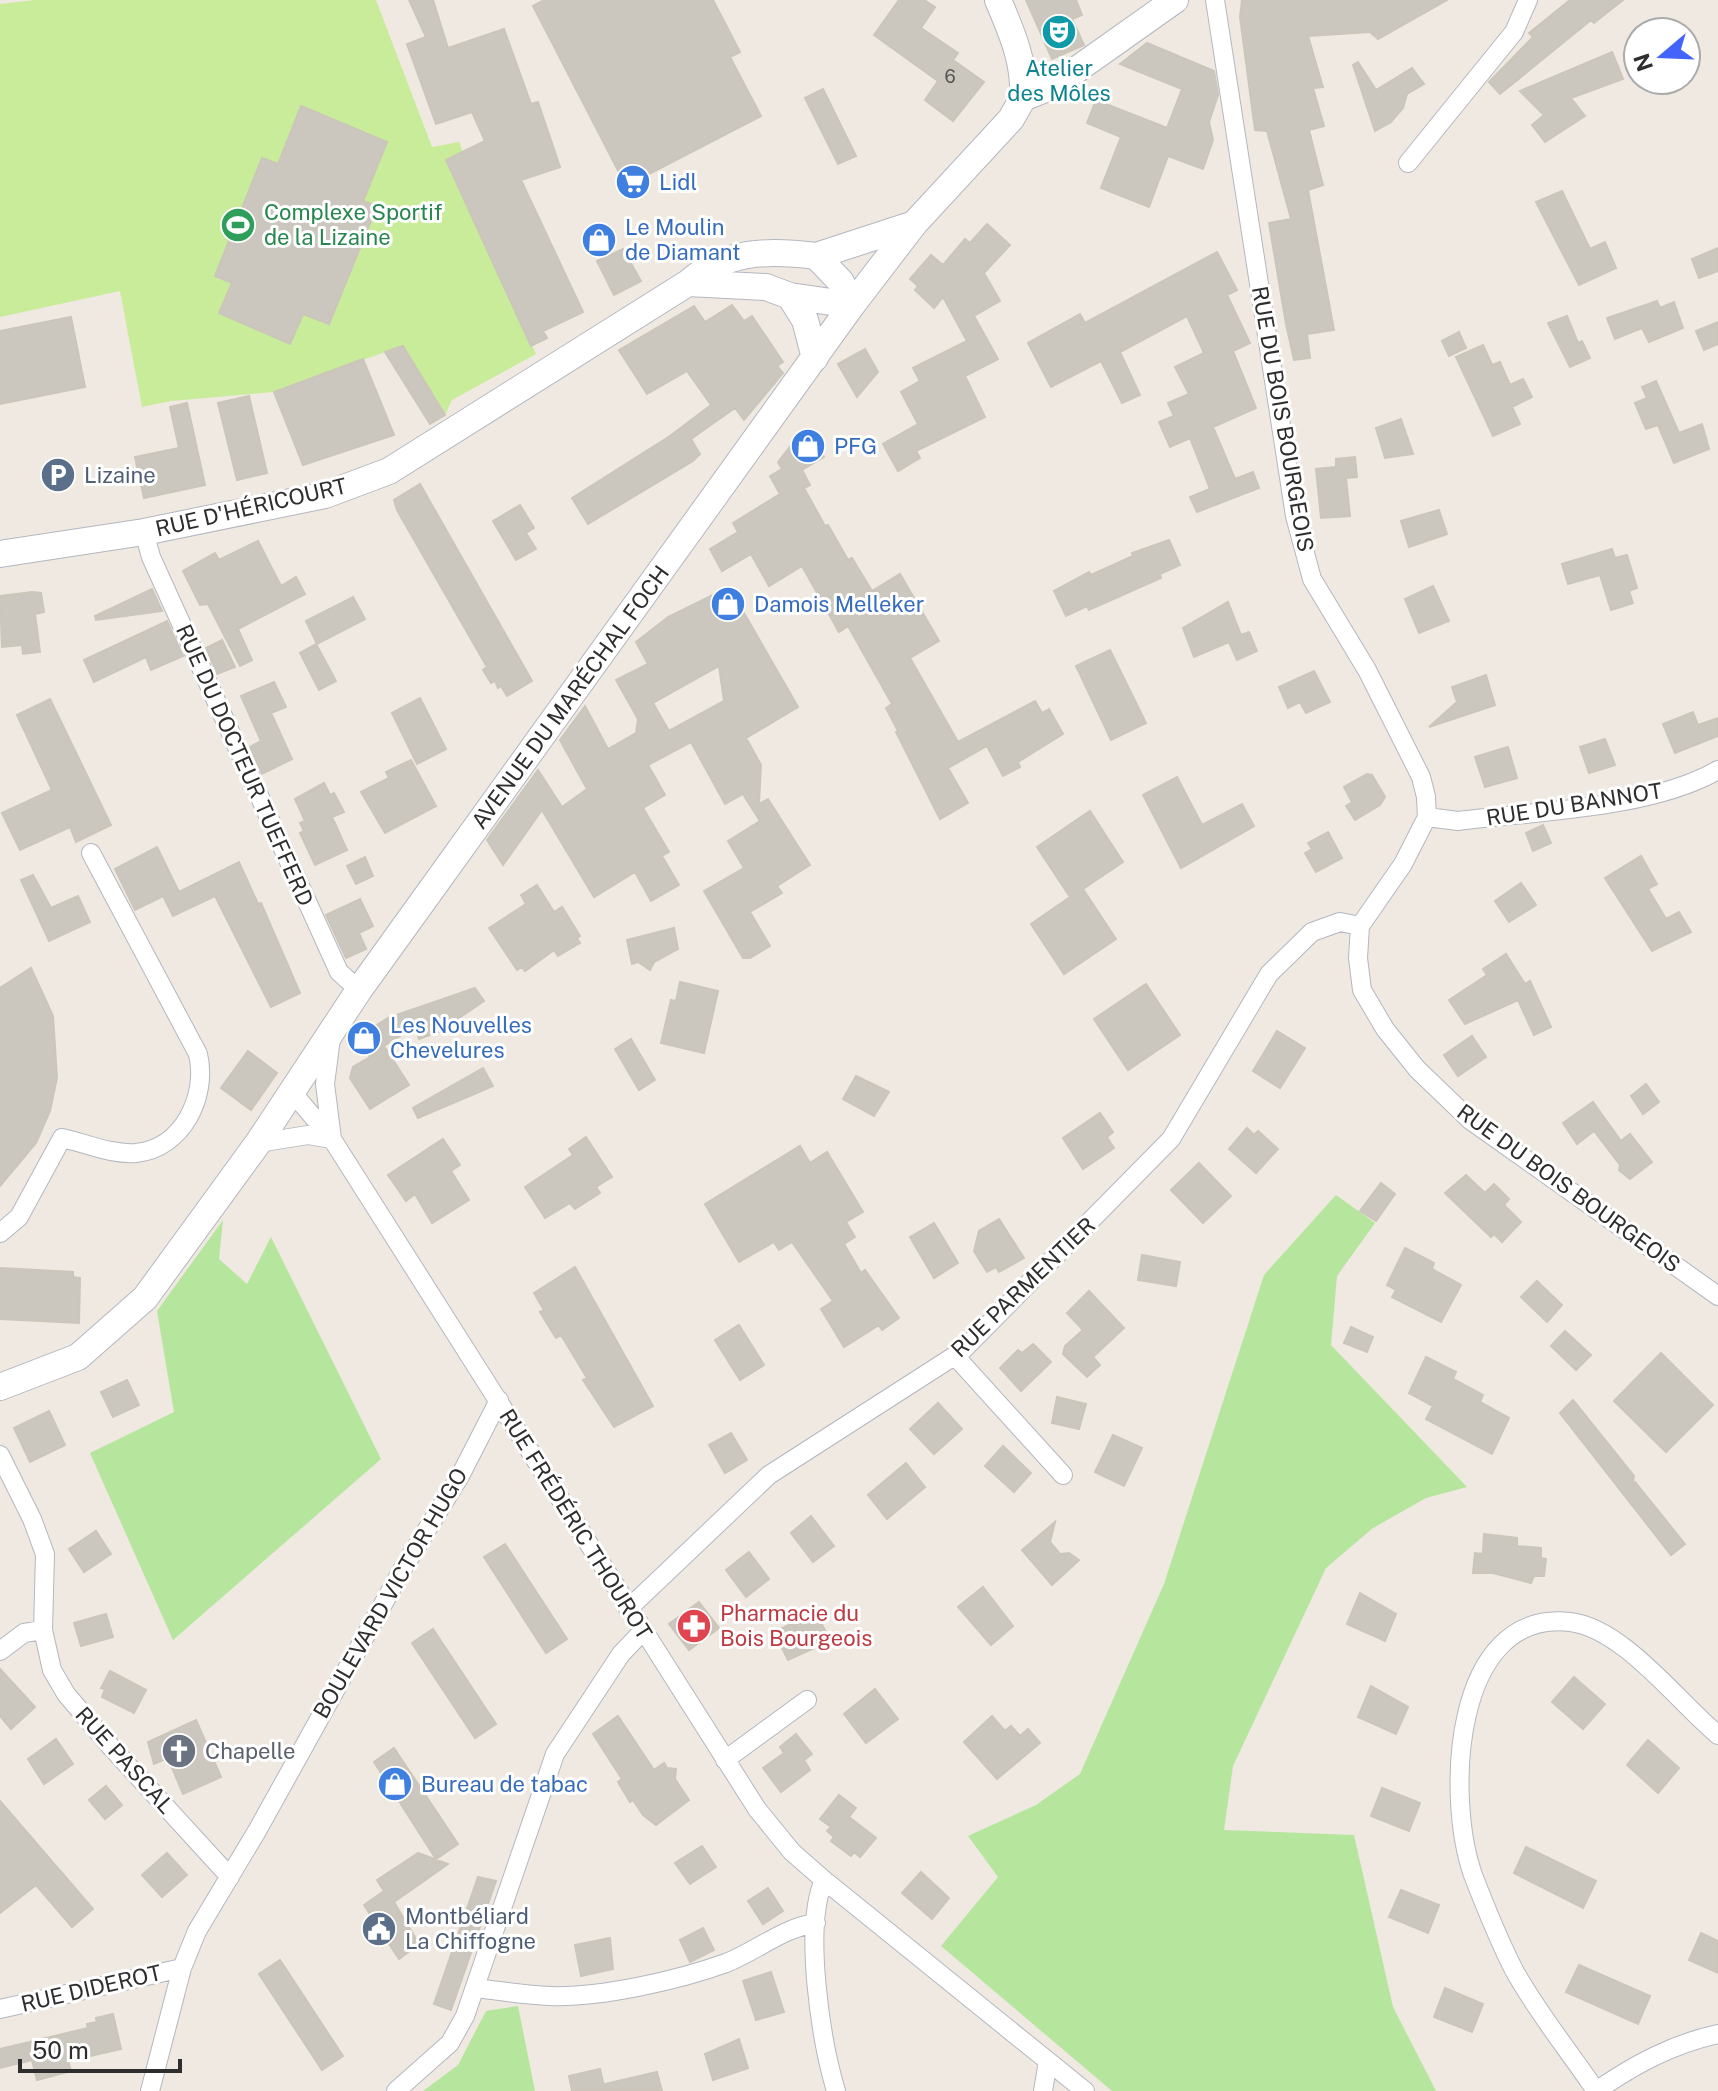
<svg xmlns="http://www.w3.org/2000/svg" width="1718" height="2091" font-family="'Public Sans',sans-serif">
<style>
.green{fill:#b6e59e}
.pitch{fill:#c9ec9a}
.building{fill:#cbc7bf;stroke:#cbc5ba;stroke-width:2;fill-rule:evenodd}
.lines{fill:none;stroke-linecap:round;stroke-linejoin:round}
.street-casing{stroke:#b4b7c1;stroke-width:20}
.secondary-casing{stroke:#b4b7c1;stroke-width:28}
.street{stroke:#fff;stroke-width:18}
.secondary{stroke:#fff;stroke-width:26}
.labels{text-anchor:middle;stroke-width:6;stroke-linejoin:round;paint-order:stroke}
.number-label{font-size:18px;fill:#555452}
.culture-label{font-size:22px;fill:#0d838f;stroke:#fff}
.shop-label{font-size:22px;fill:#366cbe;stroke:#fff;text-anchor:start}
.leisure-label{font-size:22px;fill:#27864d;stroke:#fff;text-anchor:start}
.street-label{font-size:22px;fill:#2e2e2e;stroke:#fff}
.service-label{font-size:22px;fill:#4e5e75;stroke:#fff;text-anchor:start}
.health-label{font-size:22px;fill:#be3a42;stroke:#fff;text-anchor:start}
.worship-label{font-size:22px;fill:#5b616d;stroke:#fff;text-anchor:start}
</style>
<rect width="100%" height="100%" fill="#efe9e1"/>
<path class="green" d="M1336 1195 1375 1223 1337 1276 1331 1345 1467 1487 1426 1498 1373 1528 1326 1568 1233 1766 1224 1830 1354 1835 1393 2007 1436 2091H1112L941 1946 998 1877 968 1836 1036 1805 1080 1774 1164 1584 1264 1275Z
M223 1220 219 1259 247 1284 271 1237 381 1459 173 1640 90 1453 174 1412 157 1311Z
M518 2006 535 2091H423L458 2065 486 2011Z"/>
<path class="pitch" d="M35 0H376L432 147 459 142 463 152 446 161 536 354 452 400 445 415 402 346 274 392 171 401 142 407 120 291 0 317V4Z"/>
<path class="building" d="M409 0H433L448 48 504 29 531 104 538 102 560 167 521 180 583 312 543 331 547 338 531 346 446 160 485 141 472 112 436 124 407 44 426 37Z
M544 0H713L740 52 730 57 761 116 626 186 533 6Z
M899 0H924L935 7 921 28 958 53 953 60 984 82 953 121 925 100 938 81 874 35Z
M1026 0H1076L1082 15 1072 19 1084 45 1052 59Z
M1242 0H1447L1378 39 1370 32 1308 36 1323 87 1313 88 1324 126 1309 130 1323 185 1308 190 1334 330 1307 334 1310 358 1294 360 1286 324 1269 223 1291 219 1267 131 1255 130 1240 17Z
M1570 0H1623L1594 23 1591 20 1500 94 1489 82 1533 37 1529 33Z
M1147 43 1214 71 1218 95 1209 122 1213 140 1203 169 1168 156 1149 207 1101 188 1121 137 1087 123 1096 100 1167 128 1182 89 1120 64Z
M1612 52 1623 79 1571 98 1585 116 1545 142 1532 125 1544 115 1520 91Z
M1358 62 1376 90 1412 68 1424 84 1407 94 1403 108 1391 122 1375 131 1353 65Z
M823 89 856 156 838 164 805 98Z
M301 106 387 142 363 201 377 206 329 324 303 314 290 344 219 313 232 283 215 276 262 158 278 164Z
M1562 191 1590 249 1605 242 1616 268 1579 285 1536 202Z
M987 224 1010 245 984 273 1000 301 974 316 998 359 965 376 985 417 916 451 920 458 898 471 883 444 918 424 901 392 920 381 913 368 967 341 943 297 934 308 915 290 918 286 910 279 931 255 943 265 965 239 970 243Z
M1718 248V271L1699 278 1692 259Z
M623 249 641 281 614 295 597 261Z
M1217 252 1237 290 1227 295 1250 343 1233 351 1256 408 1213 427 1235 479 1253 472 1259 488 1197 512 1190 497 1210 489 1190 438 1170 447 1159 422 1174 416 1168 403 1189 394 1175 367 1204 353 1187 316 1120 352 1140 395 1122 403 1101 361 1051 387 1028 343 1080 314 1085 323Z
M1657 301 1660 308 1674 302 1683 328 1649 342 1642 328 1615 339 1607 318Z
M732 305 744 321 752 316 783 362 777 366 783 373 744 420 735 408 691 439 700 454 693 461 588 524 572 498 670 436 711 405 687 371 647 394 619 350 694 306 705 322Z
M1567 316 1578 343 1582 341 1590 358 1570 367 1548 323Z
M71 317 85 387 0 404V331Z
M1718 322V344L1704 350 1696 331Z
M1459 332 1466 348 1449 356 1442 341Z
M1483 345 1492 365 1500 362 1510 385 1523 379 1532 397 1512 407 1520 424 1493 436 1456 357Z
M403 346 445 415 430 424 385 352Z
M865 349 878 372 857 397 838 364Z
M363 359 394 435 303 465 274 392Z
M1656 381 1679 433 1702 424 1709 449 1674 463 1658 425 1646 429 1635 403 1647 398 1642 387Z
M249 396 267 473 237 480 218 403Z
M187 403 205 485 144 498 135 457 179 448 170 407Z
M1401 419 1413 454 1385 458 1376 428Z
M810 432 824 457 802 470 810 485 804 488 825 526 828 525 848 560 852 558 872 591 900 574 939 641 910 658 958 742 1035 701 1042 713 1049 709 1063 734 1018 762 1020 767 1003 776 987 746 948 768 968 803 940 819 896 732 898 731 886 708 892 704 848 626 839 632 802 566 769 586 751 554 722 571 710 549 738 532 733 523 780 494 770 476 782 469 778 462 793 443Z
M1355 457 1357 477 1346 478 1350 516 1321 518 1316 469 1336 467V459Z
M420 484 532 681 507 696 501 686 498 688 495 681 491 683 483 670 487 667 397 510 394 500Z
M520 505 534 528 526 533 536 549 516 560 493 521Z
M1439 510 1447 534 1409 547 1401 521Z
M1169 540 1180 565 1160 574 1161 578 1089 610 1087 606 1066 616 1054 591 1089 572 1091 575 1133 556 1132 553Z
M258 541 281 586 296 577 305 594 238 629 252 660 240 666 208 604 200 605 183 571 215 553 219 560Z
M1612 549 1615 558 1627 555 1637 588 1629 591 1633 603 1611 610 1600 575 1568 584 1562 564Z
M1433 586 1449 621 1419 633 1405 599Z
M729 587 798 707 746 738 761 765 759 804 768 799 810 865 777 886 782 893 750 912 770 946 750 958H743L704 891 744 868 728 841 760 821 743 794 725 804 691 742 648 765 665 795 643 808 669 852 662 856 679 885 651 901 635 872 594 897 542 810 503 865 487 840 538 770 562 807 587 789 560 740 585 706 608 749 636 733 638 719 616 680 648 664 636 642 668 617ZM719 666 724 701 669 731 653 703Z
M152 589 162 611 96 620 95 616Z
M32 592 41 593 44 612 35 614 40 652 23 654 22 645 2 647 0 596Z
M353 597 365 619 317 644 306 621Z
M1228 602 1241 635 1249 632 1257 651 1237 660 1229 642 1194 657 1183 628Z
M167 621 183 656 151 670 146 657 94 682 84 660Z
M222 640 235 667 217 674 206 648Z
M316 644 336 681 319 690 300 653Z
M1110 650 1146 723 1111 740 1076 666Z
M1314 671 1330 702 1306 713 1300 702 1288 708 1279 687Z
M1486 675 1495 705 1429 727 1457 702 1452 687Z
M274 682 286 707 271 713 292 759 262 774 250 747 261 741 241 696Z
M420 698 446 749 417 764 392 713Z
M50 699 111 825 76 842 70 827 20 850 2 813 52 790 17 715Z
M1693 712 1698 725 1718 718V736L1675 753 1663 724Z
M1605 739 1615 765 1589 773 1580 747Z
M1508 747 1517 778 1485 787 1475 757Z
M411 760 436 806 385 833 361 792 389 778 386 772Z
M1367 774 1372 775 1385 797 1380 805 1355 820 1346 806 1352 802 1344 787Z
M1177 777 1202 825 1242 804 1254 826 1181 868 1143 795Z
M324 783 330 795 334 793 344 812 332 817 347 850 315 865 300 833 304 831 300 823 305 821 295 799Z
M1090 811 1123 862 1083 889 1116 939 1064 974 1031 924 1070 897 1037 847Z
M1543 825 1551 843 1533 851 1526 833Z
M1328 832 1342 858 1316 872 1305 853 1312 849 1308 843Z
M157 847 179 892 239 862 258 904 261 903 300 993 271 1007 215 896 173 916 163 896 135 910 115 869Z
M1641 856 1657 884 1648 889 1666 919 1679 912 1691 932 1652 951 1605 878Z
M365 857 373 876 356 884 347 866Z
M33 875 51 908 78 896 90 922 49 941 21 880Z
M1521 883 1536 905 1509 922 1495 901Z
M537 885 554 912 562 907 580 936 577 938 580 943 558 956 554 950 525 971 522 967 517 970 489 928 526 904 521 895Z
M360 899 373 926 359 933 366 949 346 958 326 915Z
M674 928 678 949 654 962 650 970 638 962 632 964 627 940Z
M1506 954 1525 984 1530 981 1551 1027 1534 1035 1518 1000 1465 1024 1449 1000 1487 975 1483 969Z
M31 968 53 1016 57 1078 50 1111 36 1143 0 1186V988Z
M680 982 718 991 704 1053 661 1043 671 1000 676 1001Z
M1146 984 1180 1035 1128 1070 1094 1019Z
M475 988 484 1001 456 1020 458 1025 419 1039 415 1027 384 1046 409 1085 370 1109 350 1078 353 1067 370 1057 358 1037 388 1018Z
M1277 1031 1305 1048 1280 1088 1253 1071Z
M1472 1036 1486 1057 1458 1076 1444 1055Z
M631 1039 655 1080 639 1090 615 1049Z
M248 1051 277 1073 251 1110 221 1088Z
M483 1068 493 1086 418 1118 413 1108Z
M856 1076 889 1092 874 1116 843 1099Z
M1646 1084 1659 1102 1643 1114 1631 1096Z
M1593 1102 1621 1141 1630 1134 1652 1162 1630 1179 1619 1170 1620 1165 1594 1131 1577 1144 1563 1123Z
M1100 1113 1113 1132 1107 1137 1114 1148 1083 1169 1063 1138Z
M1247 1128 1254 1135 1258 1131 1278 1149 1256 1173 1229 1149Z
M586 1137 612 1177 596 1187 600 1193 575 1209 570 1203 545 1218 525 1187 573 1155 569 1149Z
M443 1139 460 1165 451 1171 469 1200 432 1223 415 1194 406 1201 388 1175Z
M800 1146 810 1163 827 1152 863 1212 846 1222 855 1237 844 1244 861 1273 865 1270 899 1318 882 1330 879 1325 844 1347 821 1309 833 1301 792 1242 779 1250 774 1242 739 1262 705 1204Z
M1199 1163 1231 1196 1203 1223 1171 1190Z
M1466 1175 1485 1193 1494 1184 1509 1199 1504 1205 1521 1222 1502 1242 1494 1234 1491 1237 1445 1193Z
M1381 1183 1395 1194 1376 1221 1360 1211Z
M999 1219 1024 1258 999 1272 996 1267 987 1272 974 1251 979 1231Z
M934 1223 958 1263 934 1278 910 1237Z
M1405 1248 1434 1263 1432 1269 1461 1285 1441 1322 1392 1297 1396 1290 1387 1285Z
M1142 1255 1180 1262 1176 1286 1138 1280Z
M575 1267 653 1406 614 1427 583 1380 587 1378 561 1335 556 1338 546 1322 540 1312 544 1310 534 1293Z
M0 1268 73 1272V1277L80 1278 79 1323 0 1319Z
M1537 1281 1562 1305 1547 1322 1521 1297Z
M1089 1291 1124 1328 1093 1357 1100 1365 1087 1377 1063 1354 1065 1346 1083 1330 1067 1313Z
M739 1325 764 1365 740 1380 715 1340Z
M1351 1327 1373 1337 1367 1352 1344 1343Z
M1565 1331 1591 1355 1576 1370 1551 1346Z
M1033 1344 1051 1362 1021 1391 1000 1368 1018 1350 1022 1353Z
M1661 1353 1713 1405 1666 1452 1614 1401Z
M1426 1357 1456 1372 1453 1379 1483 1395 1480 1402 1509 1418 1492 1454 1426 1419 1433 1406 1409 1393Z
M127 1380 139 1405 113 1417 101 1392Z
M1057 1397 1086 1404 1079 1429 1052 1423Z
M1573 1400 1634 1476 1632 1485 1635 1482 1685 1544 1671 1555 1560 1413Z
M938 1403 962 1429 934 1454 910 1429Z
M49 1411 65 1445 30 1462 14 1428Z
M731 1433 747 1460 725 1473 709 1445Z
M1113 1435 1142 1448 1124 1486 1095 1472Z
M1003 1446 1031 1473 1014 1492 985 1466Z
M906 1463 925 1487 887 1519 868 1495Z
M811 1516 834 1546 813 1562 791 1533Z
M1055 1522 1050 1542 1060 1554 1069 1553 1079 1560 1052 1585 1022 1550Z
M96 1531 111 1554 84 1572 69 1549Z
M1484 1534 1517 1538V1546L1541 1548V1558L1546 1559 1544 1576H1534L1531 1583 1493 1573H1473L1475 1553 1483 1554Z
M505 1544 567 1639 546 1653 484 1557Z
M749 1552 769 1579 746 1597 726 1570Z
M983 1587 1013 1626 991 1645 958 1607Z
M1360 1593 1396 1614 1385 1641 1347 1624Z
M699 1602 719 1628 689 1650 669 1624Z
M106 1614 113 1637 81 1646 74 1623Z
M810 1615 814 1624 820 1620 830 1641 788 1660 774 1632Z
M433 1629 496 1724 475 1738 412 1643Z
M0 1669 35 1707 11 1729 0 1716Z
M110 1671 146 1690 134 1713 102 1697 105 1689 101 1688Z
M1574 1677 1605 1704 1583 1729 1552 1702Z
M1371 1686 1408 1707 1396 1734 1358 1717Z
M875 1689 898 1719 866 1743 844 1714Z
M618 1716 654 1770 664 1763 667 1768 676 1769 675 1779 689 1800 656 1825 643 1815 633 1800 630 1802 618 1782 622 1779 593 1734Z
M992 1716 1005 1731 1011 1726 1020 1736 1028 1729 1040 1743 997 1779 964 1742Z
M196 1720 221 1777 183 1794 168 1758 154 1764 148 1742Z
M796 1734 812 1754 804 1760 810 1770 781 1792 763 1768 784 1753 780 1747Z
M56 1739 73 1764 44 1784 28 1759Z
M1648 1740 1679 1768 1658 1793 1627 1765Z
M394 1748 458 1844 436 1859 374 1762Z
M106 1786 122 1805 105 1819 89 1800Z
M1382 1788 1420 1803 1409 1831 1371 1816Z
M839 1795 856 1808 849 1817 876 1838 860 1857 854 1852 851 1856 831 1841 834 1837 827 1831 831 1827 820 1819Z
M0 1801 93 1909 72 1927 36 1885 0 1913Z
M702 1846 716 1867 690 1884 675 1863Z
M1526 1847 1596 1881 1583 1908 1514 1873Z
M167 1853 187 1875 162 1897 142 1875Z
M418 1853 448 1864 394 1902 419 1944 399 1959 364 1905 384 1891 377 1880Z
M921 1872 949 1898 932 1919 902 1893Z
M478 1877 496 1881 451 2010 434 2004Z
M768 1888 783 1911 763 1924 748 1901Z
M1401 1890 1439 1905 1428 1933 1389 1917Z
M703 1928 714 1950 690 1962 680 1940Z
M1701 1933 1718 1941V1973L1689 1960Z
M610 1938 613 1969 581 1976 575 1945Z
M280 1960 343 2056 322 2070 259 1974Z
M1579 1965 1650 1996 1638 2024 1566 1992Z
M771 1972 784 2012 756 2020 743 1981Z
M1445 1988 1483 2004 1472 2032 1434 2017Z
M113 2014 121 2049 68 2061 71 2071 37 2080 32 2060 0 2068V2049L88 2028 87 2024 97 2022 96 2018Z
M739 2039 748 2068 713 2080 705 2054Z
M600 2069 605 2091H572L569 2076Z
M657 2072 662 2091H606L605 2084Z"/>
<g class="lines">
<g class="street-casing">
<path id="street" d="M1215 0 1295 516 1312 579 1367 670 1421 777 1426 797 1427 817 1403 864 1360 926 1358 958 1362 990 1385 1029 1417 1069 1470 1120 1718 1296
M1408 163 1514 32 1528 0
M144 532 151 557 339 972 359 990
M1427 817 1458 821C1536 811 1650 809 1718 770
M331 1038 325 1084 332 1139
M292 1092 332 1139 757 1809 792 1852 824 1880 1085 2091
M258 1143 308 1135 332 1139
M0 1233 19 1217 62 1138C85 1143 112 1155 136 1153 183 1148 208 1096 198 1054L91 853
M955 1356 1063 1475
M0 1455 32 1519 45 1554 43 1630 52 1670 66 1694 111 1747 230 1877
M628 1609 769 1475 962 1351 1171 1139 1269 974 1312 932 1340 922 1360 926
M0 1651 24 1633 43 1630
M1718 1735C1678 1702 1623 1628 1570 1622 1451 1609 1446 1799 1473 1875 1485 1906 1499 1941 1514 1970 1537 2012 1569 2051 1596 2091 1634 2065 1672 2044 1718 2034
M725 1760 807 1700
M824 1880C803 1927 821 2041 836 2091
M476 1988C500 1991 525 1995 550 1996 600 1998 679 1980 726 1963 757 1951 782 1928 816 1923
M0 2009 182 1968
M150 2091 182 1968 197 1931 257 1831 402 1570 460 1476 499 1400
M396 2091 450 2043 465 2016 555 1754 621 1654 642 1632
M1043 2091 1048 2061"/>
</g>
<g class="secondary-casing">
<path id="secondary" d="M998 0C1012 33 1025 62 1023 98
M816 256 914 224
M688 283 766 287 790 296 852 305
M790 296 805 320 815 358
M0 554 144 532 325 495 389 471 688 283C726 250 768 250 816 256L841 282 852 305
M0 1387 78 1357 145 1298 258 1143 359 990 852 305 914 224 1011 119 1023 98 1055 85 1175 0"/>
</g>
<use href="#street" class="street"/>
<use href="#secondary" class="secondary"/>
</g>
<defs>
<g id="theatre-disc" transform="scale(1.8)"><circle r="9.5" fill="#0f9aa8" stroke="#fff"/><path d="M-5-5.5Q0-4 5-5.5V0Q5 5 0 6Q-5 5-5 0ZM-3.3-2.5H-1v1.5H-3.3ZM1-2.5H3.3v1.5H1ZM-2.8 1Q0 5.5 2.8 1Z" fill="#fff"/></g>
<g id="supermarket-disc" transform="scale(1.8)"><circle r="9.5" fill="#3f7fe0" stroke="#fff"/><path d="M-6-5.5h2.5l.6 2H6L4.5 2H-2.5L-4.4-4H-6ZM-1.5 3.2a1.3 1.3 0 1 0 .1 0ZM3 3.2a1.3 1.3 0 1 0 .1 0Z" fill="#fff"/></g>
<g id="stadium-disc" transform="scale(1.8)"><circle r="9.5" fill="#2e9e5b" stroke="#fff"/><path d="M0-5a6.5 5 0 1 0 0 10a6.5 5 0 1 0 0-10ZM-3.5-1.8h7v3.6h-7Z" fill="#fff"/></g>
<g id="shop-disc" transform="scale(1.8)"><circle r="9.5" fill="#3f7fe0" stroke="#fff"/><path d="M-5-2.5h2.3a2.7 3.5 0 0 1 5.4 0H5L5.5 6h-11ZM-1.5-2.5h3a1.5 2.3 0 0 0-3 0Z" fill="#fff"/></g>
<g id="parking-disc" transform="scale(1.8)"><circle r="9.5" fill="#5c6f8a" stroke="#fff"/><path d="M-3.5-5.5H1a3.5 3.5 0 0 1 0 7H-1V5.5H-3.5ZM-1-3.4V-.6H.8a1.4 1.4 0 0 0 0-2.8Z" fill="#fff"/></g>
<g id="pharmacy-disc" transform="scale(1.8)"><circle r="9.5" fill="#e0444e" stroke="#fff"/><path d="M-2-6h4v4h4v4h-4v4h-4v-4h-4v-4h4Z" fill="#fff"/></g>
<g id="church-disc" transform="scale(1.8)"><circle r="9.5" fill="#6b7280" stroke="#fff"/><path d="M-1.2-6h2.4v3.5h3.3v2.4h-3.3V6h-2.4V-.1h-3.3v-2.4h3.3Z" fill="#fff"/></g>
<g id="civic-disc" transform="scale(1.8)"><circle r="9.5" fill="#5c6f8a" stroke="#fff"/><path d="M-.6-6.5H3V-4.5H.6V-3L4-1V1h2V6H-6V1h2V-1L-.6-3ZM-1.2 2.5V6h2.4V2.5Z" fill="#fff"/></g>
</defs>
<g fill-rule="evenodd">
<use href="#theatre-disc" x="1059" y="32"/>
<use href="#supermarket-disc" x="633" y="182"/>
<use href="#stadium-disc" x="238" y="225"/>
<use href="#shop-disc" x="599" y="240"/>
<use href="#shop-disc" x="808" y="446"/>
<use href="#parking-disc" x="58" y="475"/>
<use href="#shop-disc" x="728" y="604"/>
<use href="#shop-disc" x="364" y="1038"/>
<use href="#pharmacy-disc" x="694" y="1626"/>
<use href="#church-disc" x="179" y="1751"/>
<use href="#shop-disc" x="395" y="1784"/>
<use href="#civic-disc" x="379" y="1929"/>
</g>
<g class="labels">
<g class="number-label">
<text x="950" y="83">6</text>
</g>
<g class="culture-label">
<text x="1059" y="76">Atelier<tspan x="1059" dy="25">des Môles</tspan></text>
</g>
<g class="shop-label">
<text x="659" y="190">Lidl</text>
<text x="625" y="235">Le Moulin<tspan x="625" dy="25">de Diamant</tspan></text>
<text x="834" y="454">PFG</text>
<text x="754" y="612">Damois Melleker</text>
<text x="390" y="1033">Les Nouvelles<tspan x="390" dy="25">Chevelures</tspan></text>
<text x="421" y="1792">Bureau de tabac</text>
</g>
<g class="leisure-label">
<text x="264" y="220">Complexe Sportif<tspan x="264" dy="25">de la Lizaine</tspan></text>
</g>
<g class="street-label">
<text transform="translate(1283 419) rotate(80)" y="8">RUE DU BOIS BOURGEOIS</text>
<text transform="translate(251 507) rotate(-13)" y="8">RUE D'HÉRICOURT</text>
<text transform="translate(570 697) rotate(-54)" y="8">AVENUE DU MARÉCHAL FOCH</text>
<text transform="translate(245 765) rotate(66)" y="8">RUE DU DOCTEUR TUEFFERD</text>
<text transform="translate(1574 804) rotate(-9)" y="8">RUE DU BANNOT</text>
<text transform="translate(1569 1188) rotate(36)" y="8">RUE DU BOIS BOURGEOIS</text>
<text transform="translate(1023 1287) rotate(-44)" y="8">RUE PARMENTIER</text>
<text transform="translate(576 1524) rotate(58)" y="8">RUE FRÉDÉRIC THOUROT</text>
<text transform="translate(390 1593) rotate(-60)" y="8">BOULEVARD VICTOR HUGO</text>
<text transform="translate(125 1760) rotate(48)" y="8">RUE PASCAL</text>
<text transform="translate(91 1988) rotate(-13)" y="8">RUE DIDEROT</text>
</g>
<g class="service-label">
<text x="84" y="483">Lizaine</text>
<text x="405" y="1924">Montbéliard<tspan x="405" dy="25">La Chiffogne</tspan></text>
</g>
<g class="health-label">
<text x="720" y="1621">Pharmacie du<tspan x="720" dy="25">Bois Bourgeois</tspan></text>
</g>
<g class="worship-label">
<text x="205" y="1759">Chapelle</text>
</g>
</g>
<g transform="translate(1662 56) rotate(251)"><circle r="38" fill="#ffffff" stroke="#ababab" stroke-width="2"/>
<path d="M0-6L14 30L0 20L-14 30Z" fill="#4264fb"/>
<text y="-12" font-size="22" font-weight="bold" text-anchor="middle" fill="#2e2e2e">N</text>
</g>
<path d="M20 2059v12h160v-12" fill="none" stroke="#2e2e2e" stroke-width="4"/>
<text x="32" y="2059" font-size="24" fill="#2e2e2e" stroke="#ffffff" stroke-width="6" paint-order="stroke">50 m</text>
</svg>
